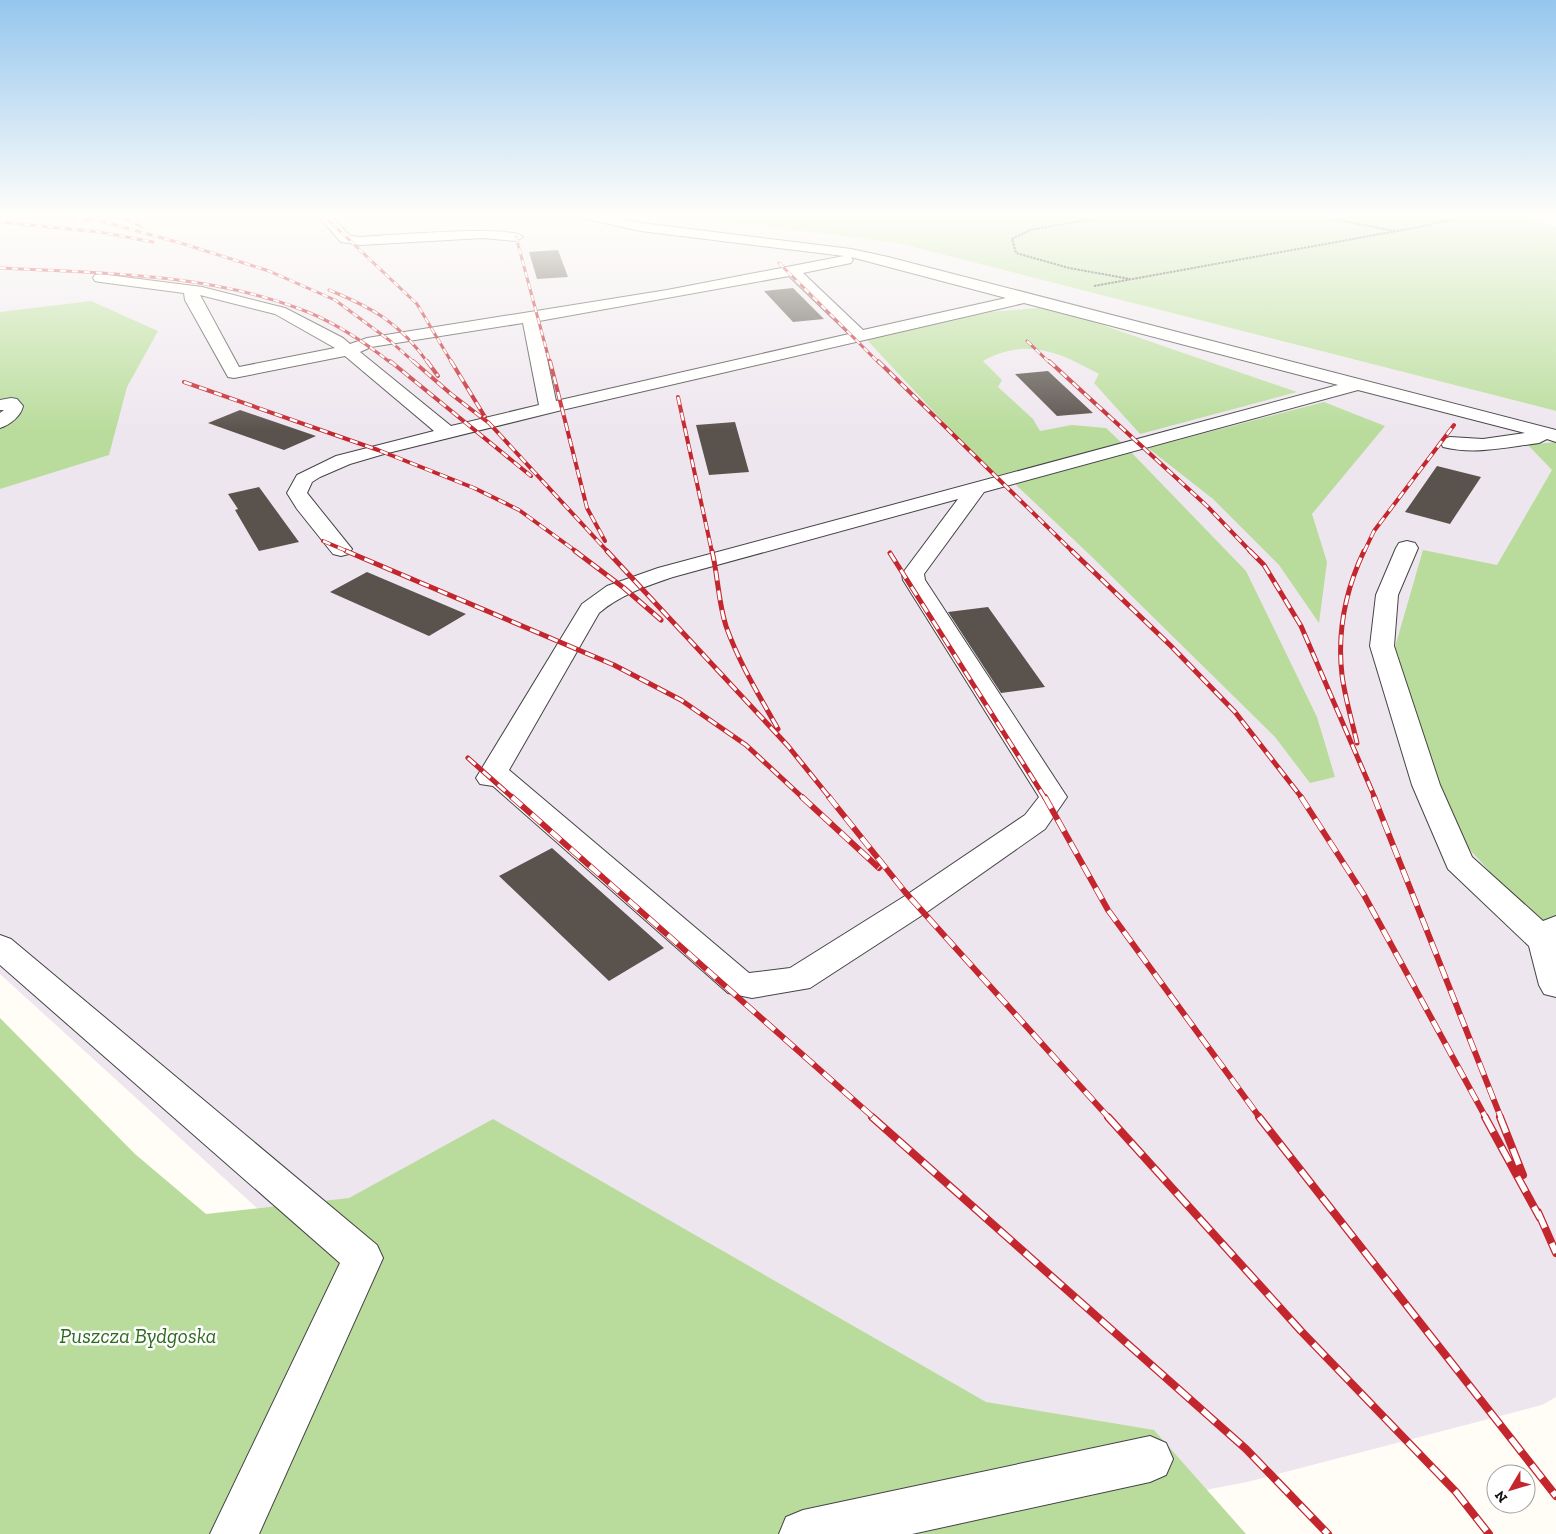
<svg xmlns="http://www.w3.org/2000/svg" width="1556" height="1534" font-family="'Zilla Slab',serif">
<style>
.industrial{fill:#eee6ef}
.forest{fill:#b9dc9c}
.building{fill:#5a524d}
.lines{fill:none;stroke-linecap:round;stroke-linejoin:round}
.minor-casing{stroke:#444;stroke-width:2}
.path{stroke:#333;stroke-width:2;stroke-dasharray:2.5 1;stroke-linecap:butt}
.minor{fill:#fff;fill-rule:evenodd}
.rail-far4-casing{stroke:#c4262e;stroke-width:3}
.rail-far3-casing{stroke:#c4262e;stroke-width:4}
.rail-far2-casing{stroke:#c4262e;stroke-width:5}
.rail-far1-casing{stroke:#c4262e;stroke-width:6}
.rail-casing{stroke:#c4262e;stroke-width:8}
.rail-far4{stroke:#fff;stroke-width:2;stroke-dasharray:6;stroke-linecap:butt}
.rail-far3{stroke:#fff;stroke-width:2.5;stroke-dasharray:8;stroke-linecap:butt}
.rail-far2{stroke:#fff;stroke-width:3;stroke-dasharray:10;stroke-linecap:butt}
.rail-far1{stroke:#fff;stroke-width:4.5;stroke-dasharray:13;stroke-linecap:butt}
.rail{stroke:#fff;stroke-width:5.5;stroke-dasharray:17;stroke-linecap:butt}
.labels{text-anchor:middle;stroke-width:5;stroke-linejoin:round;paint-order:stroke}
.near-park-label{font-size:21px;font-style:italic;fill:#2f6b1f;stroke:#fff}
</style>
<rect width="100%" height="100%" fill="#fffdf5"/>
<path class="industrial" d="M0 216H682L898 243 1556 411V1397L1542 1405 1247 1482 977 1534 328 1273 0 974Z"/>
<path class="forest" d="M682 216H1523L1556 226V411L898 243Z
M91 301 158 331 127 387 109 455 0 489V312Z
M1050 307 1297 392 1140 434 1094 383 1099 374C1059 352 1026 337 983 361L1002 380 998 387 1033 419 1040 431 1072 425 1106 428 1124 445 994 476 867 340 990 312Z
M1324 402 1385 426 1312 514 1327 562 1319 623 1279 565 1213 499 1148 448Z
M1556 442V951L1535 922 1454 832 1395 647 1423 550 1497 565 1552 470 1528 445Z
M1129 450 1246 571 1317 717 1335 777 1310 783 1275 737 1091 556 1014 483Z
M0 1018 135 1154 206 1214 349 1198 493 1119 986 1402 1154 1430 1246 1534H0Z"/>
<path class="building" d="M558 250 568 277 537 279 529 252Z
M793 288 824 319 793 322 764 291Z
M1048 371 1093 413 1057 416 1015 374Z
M240 410 316 436 284 450 208 423Z
M735 422 749 472 709 475 696 425Z
M1437 466 1481 477 1450 524 1405 512Z
M259 487 299 542 259 551 235 510 238 509 228 494Z
M367 572 466 614 429 636 330 592Z
M988 607 1045 687 1001 693 948 612Z
M552 848 664 948 609 981 499 876Z"/>
<g class="lines">
<g class="minor-casing">
<path id="minor" d="M318 216H331L350 236 360 237C384 236 512 224 523 237L516 241 483 238 360 245 341 242Z
M585 216H610L641 223 851 249 888 257 1556 430V442L1547 439 1539 443C1508 447 1475 455 1443 447L1441 443 1443 439 1450 437 1483 439 1525 433 1358 390 984 492 924 574 925 580 1067 797 1045 829 927 912 810 988 752 998 728 993 493 786 480 784 476 778 582 604 607 586 658 568 1338 385 1024 303 562 410 384 454 350 464 320 477 312 482 307 493 352 549 349 554 341 556 333 554 297 509 287 493 297 475 336 456 434 431 345 356 234 378 228 377 185 300 184 293 100 282 95 281 93 278 95 275 100 274 202 287 285 308 343 338 350 344 367 338 667 290 844 256 641 231 586 219ZM851 257 1006 298 863 330 803 273 851 263 853 260ZM789 276 849 334 556 401 539 321ZM200 295 275 314 335 348 239 367ZM523 323 539 405 451 426 360 352 371 347ZM958 499 902 574 903 580 1039 797 1025 815 905 896 790 968 749 973 509 770 599 613C621 594 647 586 673 577Z
M11 398 17 399 23 406C21 416 10 425 0 428V413L4 410H0V400Z
M1407 541 1415 543 1418 548 1398 595 1394 646 1440 785 1472 857 1543 921 1556 916V997L1544 994 1539 985 1529 946 1448 869 1412 785 1370 646 1376 595 1396 548 1399 543Z
M0 935 11 939 377 1245 383 1258 259 1534H210L340 1263 0 965Z
M1150 1436 1166 1443 1173 1459 1166 1475 1150 1482 912 1534H779L786 1517 803 1510Z"/>
</g>
<path class="path" d="M1109 216 1030 230 1012 239 1016 253 1069 268 1130 279
M1317 216 1395 231
M1094 286 1419 227 1467 216"/>
<use href="#minor" class="minor"/>
<g class="rail-far4-casing">
<path id="rail-far4" d="M65 216 89 221
M83 216 184 244 269 271 335 300 389 340 415 363
M119 216 142 227
M324 216 417 304 452 363
M0 222 100 232 153 242
M516 237 550 363
M779 263 879 363
M0 268C100 273 205 273 300 309 333 321 363 341 391 363
M329 290C373 308 400 323 428 363
M1027 341 1050 363"/>
</g>
<g class="rail-far3-casing">
<path id="rail-far3" d="M390 361 531 476
M413 361 451 394 489 423 608 552
M427 361 438 376
M451 361 485 417
M550 361 587 508 605 541
M878 361 1073 552
M1049 361 1208 507 1251 552
M184 382 378 450 474 488 519 510 577 552
M678 397 712 552
M323 541 349 552
M1364 552 1374 531 1454 425"/>
</g>
<g class="rail-far2-casing">
<path id="rail-far2" d="M346 551 614 665 681 700 746 745 803 798
M575 551 624 588 661 620
M607 551 788 746 830 798
M712 551C718 576 718 601 726 626 739 663 759 695 778 729
M1072 551 1171 646 1235 712 1302 798
M1250 551 1264 565 1301 626 1375 798
M890 553 1045 798
M1357 743C1352 721 1345 698 1342 675 1337 632 1346 589 1364 551
M468 758 513 798"/>
</g>
<g class="rail-far1-casing">
<path id="rail-far1" d="M512 797 874 1118
M802 797 879 868
M829 797 905 892 1109 1118
M1045 797 1108 910 1260 1118
M1301 797 1364 895 1486 1118
M1374 797 1501 1118"/>
</g>
<g class="rail-casing">
<path id="rail" d="M872 1117 1246 1449 1328 1534
M1108 1117 1301 1331 1456 1492 1489 1534
M1259 1117 1556 1496
M1485 1117 1540 1218
M1500 1117 1523 1175
M1538 1212 1556 1253"/>
</g>
<use href="#rail-far4" class="rail-far4"/>
<use href="#rail-far3" class="rail-far3"/>
<use href="#rail-far2" class="rail-far2"/>
<use href="#rail-far1" class="rail-far1"/>
<use href="#rail" class="rail"/>
</g>
<linearGradient id="sky" x2="0" y2="1"><stop stop-color="#95c6ee"/><stop offset="0.5" stop-color="#fffefa"/><stop offset="1" stop-color="#fffefa" stop-opacity="0"/></linearGradient>
<rect width="1556" height="431" fill="url(#sky)"/>
<g class="labels">
<g class="near-park-label">
<text x="138" y="1343">Puszcza Bydgoska</text>
</g>
</g>
<g transform="translate(1511 1489) rotate(232)"><circle r="24" fill="#ffffff" stroke="#a0a0a0"/>
<path d="M0-4L9 19L0 12L-9 19Z" fill="#c4262e"/>
<text y="-8" font-size="14" font-weight="bold" text-anchor="middle" fill="#111111">N</text>
</g>
</svg>
